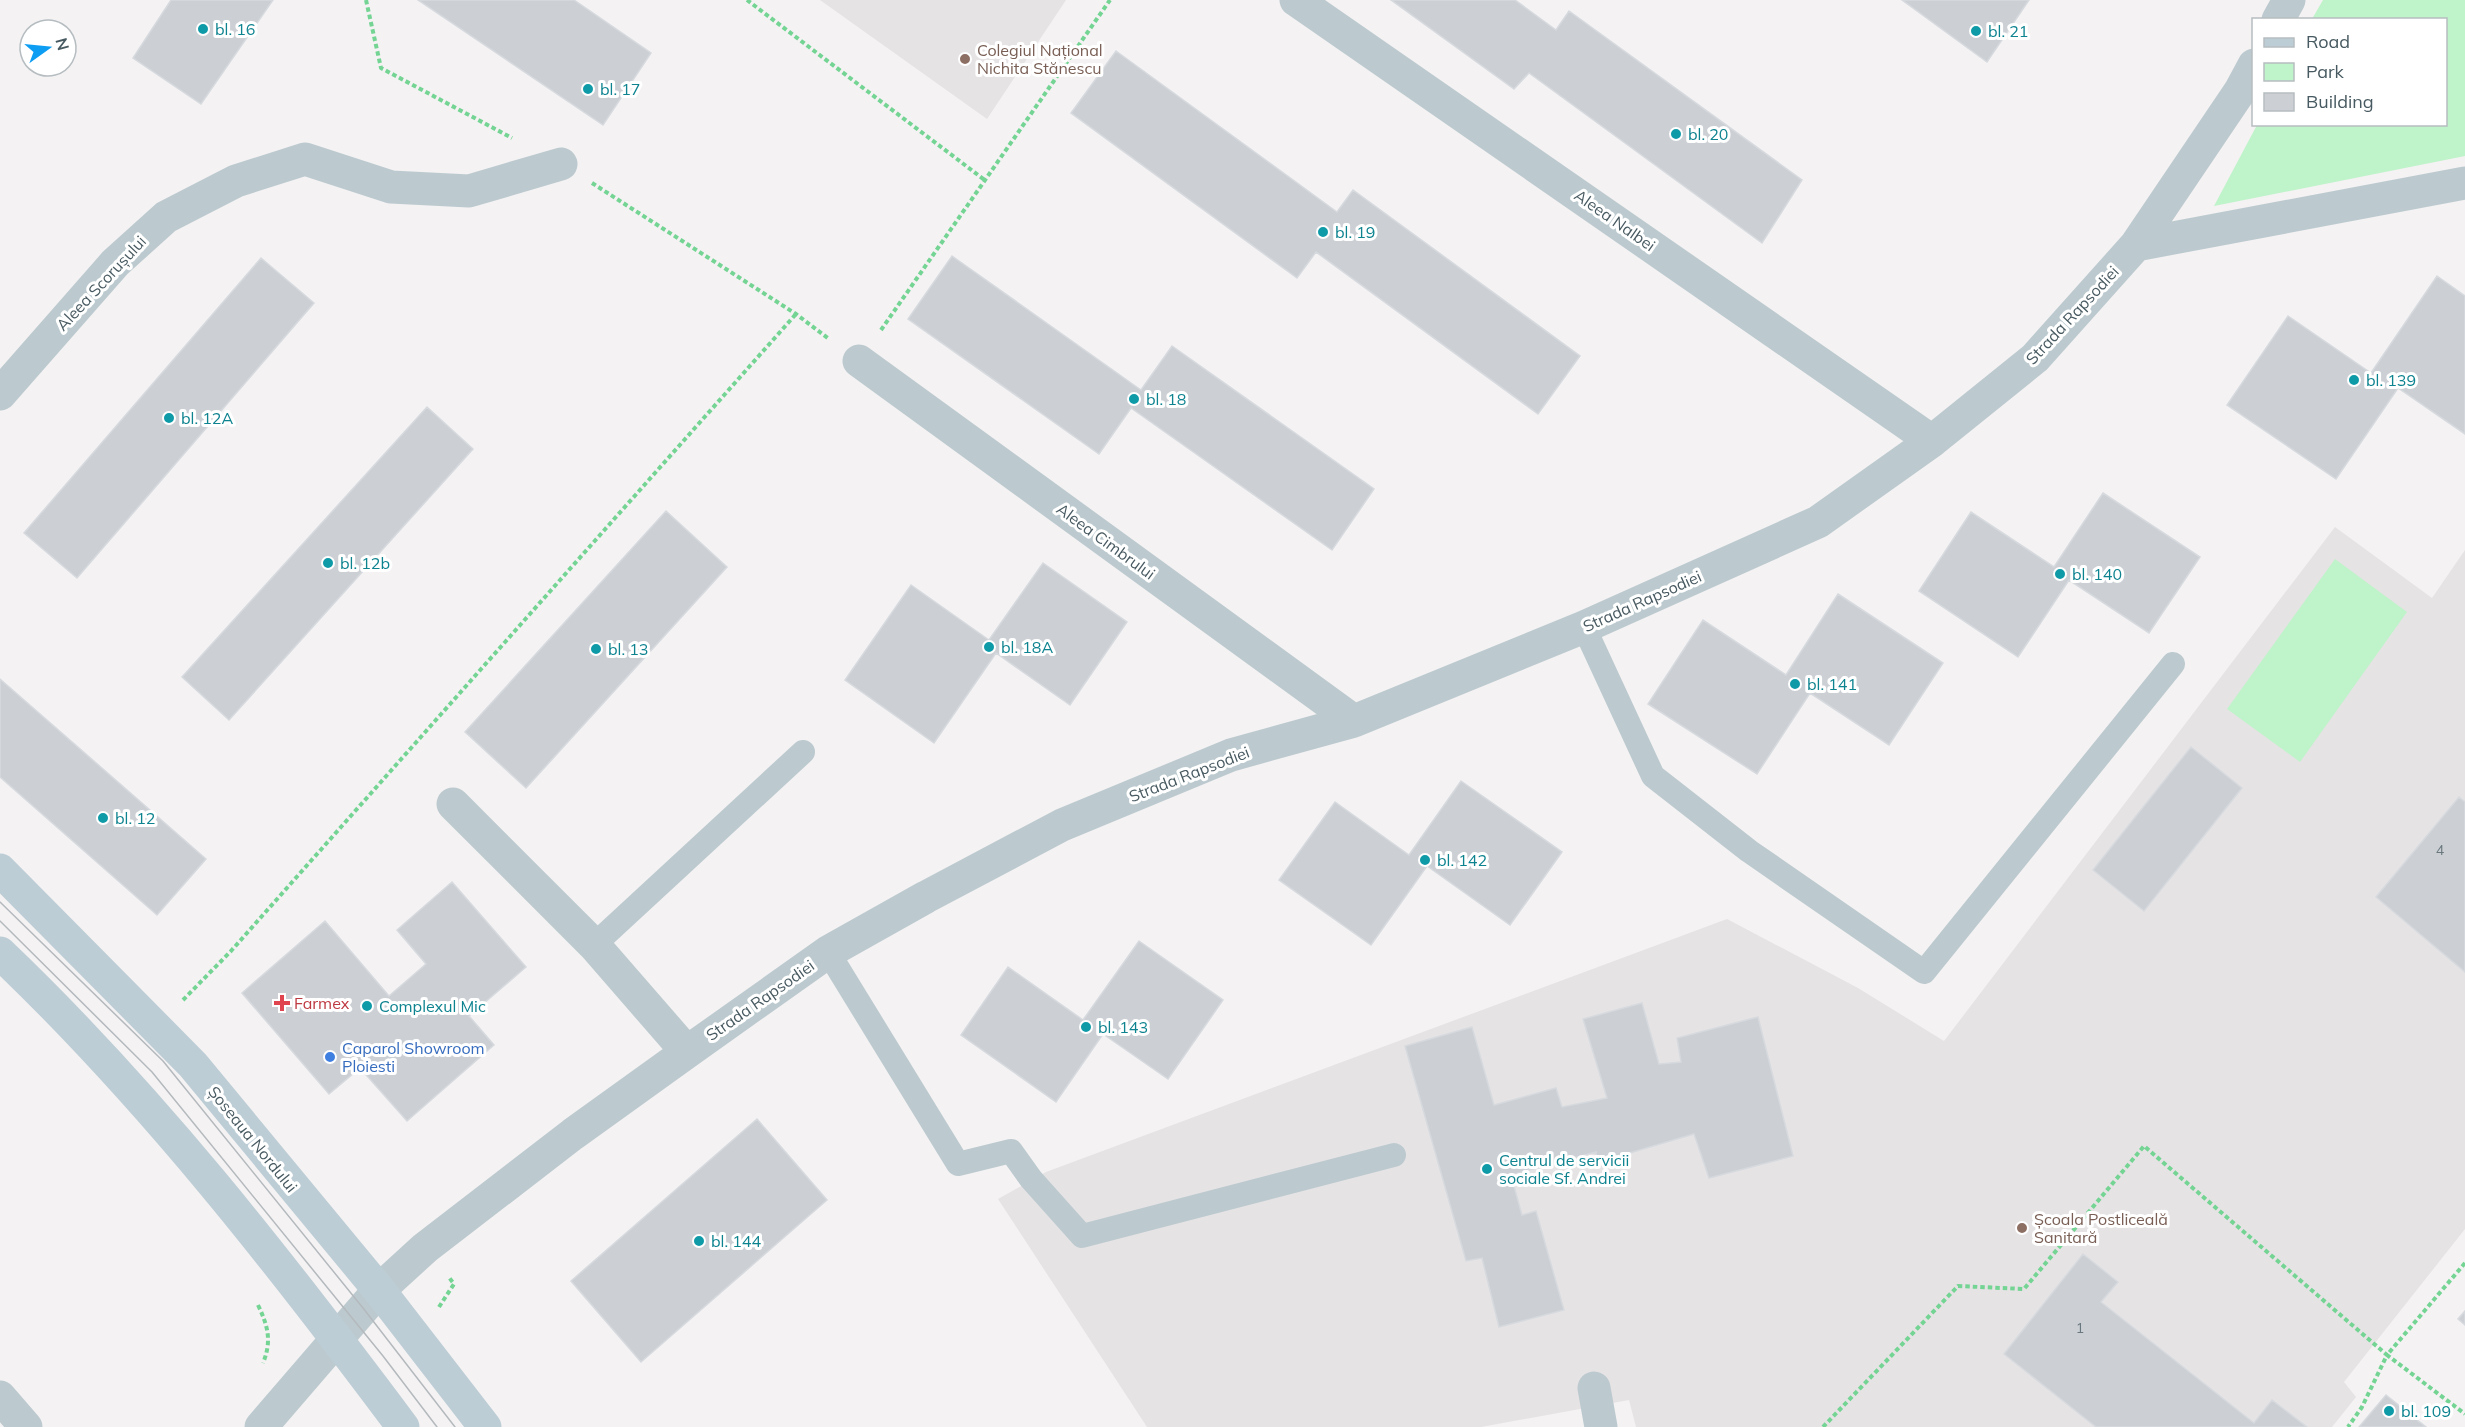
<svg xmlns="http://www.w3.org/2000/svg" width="2465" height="1427" font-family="Mulish,sans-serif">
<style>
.education{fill:#e6e3e5}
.green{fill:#bff3c9}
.building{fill:#ccd0d5;stroke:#d6dade;stroke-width:1.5}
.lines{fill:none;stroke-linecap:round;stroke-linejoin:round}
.path{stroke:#74d493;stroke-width:4;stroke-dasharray:4.5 3;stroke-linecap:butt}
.service{stroke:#bccacf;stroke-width:24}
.pedestrian{stroke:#bccacf;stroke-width:33}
.minor{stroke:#bccacf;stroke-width:33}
.tertiary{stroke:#bccacf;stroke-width:33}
.secondary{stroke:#bdcdd5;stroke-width:33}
.tram{stroke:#b4b9bd;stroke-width:1.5}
.culture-dot{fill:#0f9aa8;stroke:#fff;stroke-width:2}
.education-dot{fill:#8d6e63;stroke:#fff;stroke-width:2}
.health-dot{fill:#e0444e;stroke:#fff;stroke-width:2}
.shop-dot{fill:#3f7fe0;stroke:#fff;stroke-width:2}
.labels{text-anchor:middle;stroke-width:6;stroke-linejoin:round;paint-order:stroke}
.number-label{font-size:14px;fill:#69787e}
.culture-label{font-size:16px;fill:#0d838f;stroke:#fff;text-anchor:start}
.education-label{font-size:16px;fill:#785e54;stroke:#fff;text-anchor:start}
.street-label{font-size:16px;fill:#485a61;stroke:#fff}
.health-label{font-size:16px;fill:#be3a42;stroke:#fff;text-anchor:start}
.shop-label{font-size:16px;fill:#366cbe;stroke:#fff;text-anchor:start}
</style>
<rect width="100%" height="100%" fill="#f4f2f3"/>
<path class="education" d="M820 0H1066L987 119Z
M2335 527 2432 598 2465 550V1229L2344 1382 2356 1397 2332 1427H1636L1629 1400 1481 1427H1147L998 1199 1046 1172 1727 919 1858 988 1944 1041Z"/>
<path class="green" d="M2323 0H2465V156L2214 206 2257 125 2446 124V20L2312 19Z
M2335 559 2407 612 2300 762 2227 709Z"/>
<path class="building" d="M171 0H273L201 104 133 58Z
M418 0H574L651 53 603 125Z
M1391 0H1515L1556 30 1569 11 1802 180 1762 243 1529 73 1514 89Z
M1902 0H2029L1987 62Z
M1116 51 1337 212 1353 190 1580 356 1538 414 1316 252 1297 278 1071 113Z
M952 256 1141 390 1172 346 1374 489 1332 550 1131 408 1099 454 908 319Z
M261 258 314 303 77 578 24 533Z
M2437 276 2465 296V434L2398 388 2336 479 2227 405 2288 316 2371 373Z
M427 407 473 449 229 720 182 677Z
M2103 493 2200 557 2149 633 2069 580 2018 657 1919 591 1971 512 2054 567Z
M666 511 727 567 526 788 465 732Z
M1043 563 1127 622 1070 705 996 653 934 743 845 680 911 585 989 640Z
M1838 594 1943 663 1889 745 1810 693 1757 774 1648 704 1703 620 1786 675Z
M0 679 206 859 157 915 0 777Z
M2191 747 2242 788 2144 911 2093 870Z
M1461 781 1562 852 1510 925 1427 866 1371 945 1279 880 1335 802 1409 855Z
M2459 797 2465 802V972L2376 897Z
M452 882 526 967 469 1016 494 1045 407 1121 360 1068 329 1094 242 993 325 921 389 996 426 964 397 930Z
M1139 941 1223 1000 1168 1079 1103 1034 1056 1102 961 1035 1008 967 1083 1020Z
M1642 1003 1659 1064 1681 1062 1677 1038 1758 1017 1793 1156 1709 1178 1694 1134 1596 1163V1152L1511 1175 1522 1215 1536 1211 1564 1310 1499 1327 1482 1258 1466 1261 1405 1046 1472 1027 1494 1105 1556 1088 1562 1107 1607 1098 1583 1019Z
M757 1119 827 1200 641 1362 571 1281Z
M2083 1254 2118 1282 2101 1302 2254 1423 2272 1400 2307 1427H2096L2004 1354Z
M2465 1311V1325L2458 1319Z
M2386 1395 2426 1427H2359Z"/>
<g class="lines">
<path class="path" d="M366 0 381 68 512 138
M747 0 986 181
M592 183 796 314 829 339
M881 330 1110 0
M183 1000 231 951 796 314
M2465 1263 2387 1355 2465 1414
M258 1305C268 1326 272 1341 263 1363
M439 1307 454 1284 448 1276
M1823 1427 1958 1286 2024 1289 2144 1146 2387 1355 2362 1407 2348 1427"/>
<path class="service" d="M1584 627 1653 776 1749 851 1924 972 2173 664
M594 945 803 752
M828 952 958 1164 1011 1151 1031 1179 1082 1236 1394 1155"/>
<path class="pedestrian" d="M0 1397 26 1427"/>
<path class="minor" d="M1296 0 1932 441
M2278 20 2289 0
M2136 245 2465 183
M859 361 1354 721
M0 394 115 263 166 217 236 181 305 159 391 187 469 191 561 164
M453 804 594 945 687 1052
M379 1290 425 1248 573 1134 687 1052 828 952 926 897 1062 825 1231 755 1354 721 1584 627 1818 522 1932 441 2035 358 2136 245 2240 91 2254 65
M1594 1388 1601 1427"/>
<path class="tertiary" d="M261 1427 379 1290"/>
<path class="secondary" d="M0 870 193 1065 379 1290 485 1427
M0 953C150 1096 279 1261 403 1427"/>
<path class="tram" d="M0 902 163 1061 363 1308 455 1427
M0 921 152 1072 383 1356 437 1427"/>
</g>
<g class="culture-dot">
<circle cx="203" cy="29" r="6"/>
<circle cx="1976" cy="31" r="6"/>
<circle cx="588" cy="89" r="6"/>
<circle cx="1676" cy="134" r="6"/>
<circle cx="1323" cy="232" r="6"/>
<circle cx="2354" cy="380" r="6"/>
<circle cx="1134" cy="399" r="6"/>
<circle cx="169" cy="418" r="6"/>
<circle cx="328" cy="563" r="6"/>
<circle cx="2060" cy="574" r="6"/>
<circle cx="989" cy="647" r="6"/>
<circle cx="596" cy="649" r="6"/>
<circle cx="1795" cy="684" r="6"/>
<circle cx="103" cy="818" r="6"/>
<circle cx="1425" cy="860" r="6"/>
<circle cx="367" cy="1006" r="6"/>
<circle cx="1086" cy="1027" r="6"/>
<circle cx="1487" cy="1169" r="6"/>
<circle cx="699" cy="1241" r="6"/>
<circle cx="2389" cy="1411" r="6"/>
</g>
<g class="education-dot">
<circle cx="965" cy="59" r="6"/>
<circle cx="2022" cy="1228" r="6"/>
</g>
<path class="health-dot" d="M279 994h6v6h6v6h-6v6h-6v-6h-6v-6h6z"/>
<circle class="shop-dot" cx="330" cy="1057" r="6"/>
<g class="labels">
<g class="number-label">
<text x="2440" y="855">4</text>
<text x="2080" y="1333">1</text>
</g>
<g class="culture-label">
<text x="215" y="35">bl. 16</text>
<text x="1988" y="37">bl. 21</text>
<text x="600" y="95">bl. 17</text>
<text x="1688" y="140">bl. 20</text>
<text x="1335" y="238">bl. 19</text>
<text x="2366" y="386">bl. 139</text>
<text x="1146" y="405">bl. 18</text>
<text x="181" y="424">bl. 12A</text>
<text x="340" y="569">bl. 12b</text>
<text x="2072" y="580">bl. 140</text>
<text x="1001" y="653">bl. 18A</text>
<text x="608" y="655">bl. 13</text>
<text x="1807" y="690">bl. 141</text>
<text x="115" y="824">bl. 12</text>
<text x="1437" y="866">bl. 142</text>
<text x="379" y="1012">Complexul Mic</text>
<text x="1098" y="1033">bl. 143</text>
<text x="1499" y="1166">Centrul de servicii<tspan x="1499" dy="18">sociale Sf. Andrei</tspan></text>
<text x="711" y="1247">bl. 144</text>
<text x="2401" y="1417">bl. 109</text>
</g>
<g class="education-label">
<text x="977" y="56">Colegiul Național<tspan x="977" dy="18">Nichita Stănescu</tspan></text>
<text x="2034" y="1225">Școala Postliceală<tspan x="2034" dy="18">Sanitară</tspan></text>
</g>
<g class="street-label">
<text transform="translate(1615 220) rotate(35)" y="6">Aleea Nalbei</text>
<text transform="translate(101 283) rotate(-47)" y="6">Aleea Scorușului</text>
<text transform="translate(2072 315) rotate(-47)" y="6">Strada Rapsodiei</text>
<text transform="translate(1106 541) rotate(36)" y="6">Aleea Cimbrului</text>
<text transform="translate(1642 601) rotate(-24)" y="6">Strada Rapsodiei</text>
<text transform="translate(1189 774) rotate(-21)" y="6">Strada Rapsodiei</text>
<text transform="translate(760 1000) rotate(-35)" y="6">Strada Rapsodiei</text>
<text transform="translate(253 1139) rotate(51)" y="6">Șoseaua Nordului</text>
</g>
<g class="health-label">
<text x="294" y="1009">Farmex</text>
</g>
<g class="shop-label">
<text x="342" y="1054">Caparol Showroom<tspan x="342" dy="18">Ploiesti</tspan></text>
</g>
</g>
<rect x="2252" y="18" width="195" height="108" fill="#ffffff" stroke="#b6bdc0" stroke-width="1.5"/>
<rect x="2264" y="38" width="30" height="9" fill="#bdcdd5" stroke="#b6bdc0" stroke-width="1.5"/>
<text x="2306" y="48" font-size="18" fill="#485a61">Road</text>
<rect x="2264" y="63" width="30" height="18" fill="#bff3c9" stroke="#b6bdc0" stroke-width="1.5"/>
<text x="2306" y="78" font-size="18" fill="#485a61">Park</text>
<rect x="2264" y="93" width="30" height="18" fill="#ccd0d5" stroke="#b6bdc0" stroke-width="1.5"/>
<text x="2306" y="108" font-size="18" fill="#485a61">Building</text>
<g transform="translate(48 48) rotate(75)"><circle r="28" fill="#ffffff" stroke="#b6bdc0" stroke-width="1.5"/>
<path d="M0-4.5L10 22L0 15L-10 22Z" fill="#0d9df3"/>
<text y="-9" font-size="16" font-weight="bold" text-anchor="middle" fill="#485a61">N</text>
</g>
</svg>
